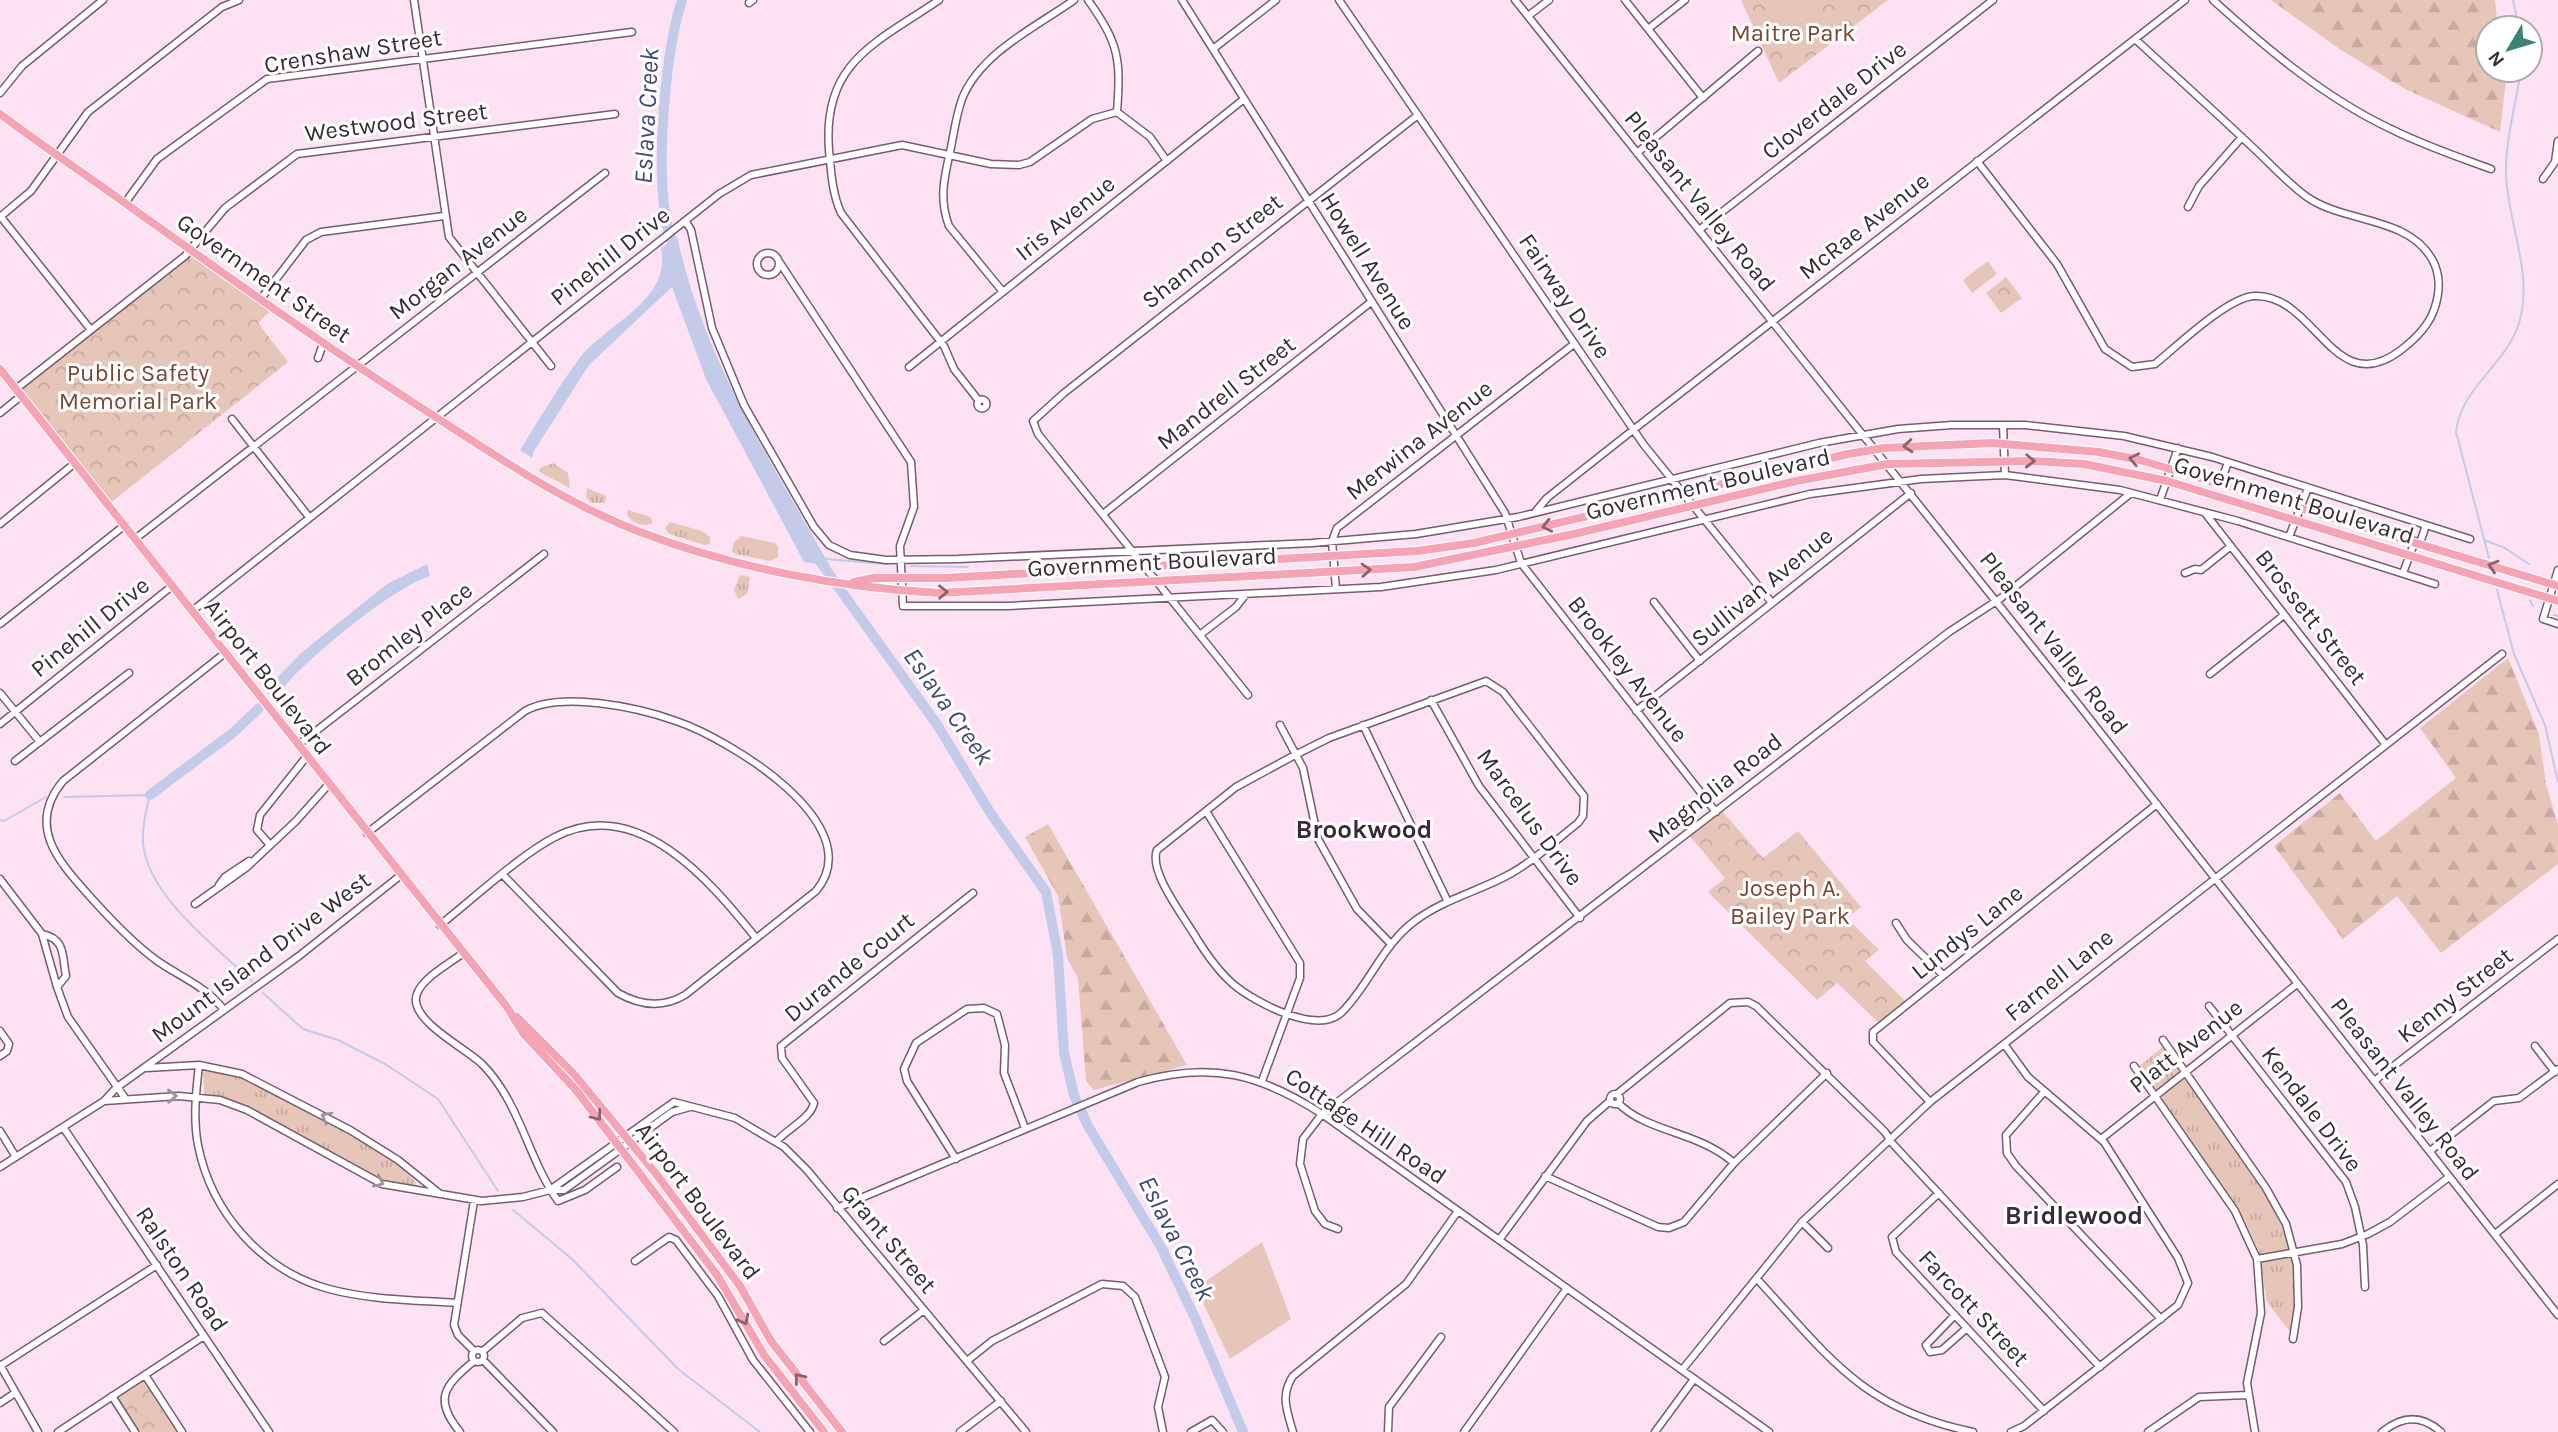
<svg xmlns="http://www.w3.org/2000/svg" width="2558" height="1432" font-family="Karla,sans-serif">
<style>
.grass{fill:url(#grass-tufts)}
.forest{fill:url(#forest-firs)}
.park{fill:url(#park-crowns)}
.garden{fill:#e7c6ba}
.water{fill:#c4cbe9}
.lines{fill:none;stroke-linecap:round;stroke-linejoin:round}
.stream{stroke:#c4cbe9;stroke-width:2}
.river{stroke:#c4cbe9;stroke-width:10}
.minor-casing{stroke:#785b6f;stroke-width:9}
.major-casing{stroke:#fff;stroke-width:10}
.minor{stroke:#fff;stroke-width:6}
.major{stroke:#f4a4b5;stroke-width:8}
.oneway{stroke:#8d626f}
.oneway2{stroke:#9c969a}
.labels{text-anchor:middle;stroke-width:6;stroke-linejoin:round;paint-order:stroke}
.park-label{font-size:24px;fill:#784836;stroke:#fff}
.street-label{font-size:24px;fill:#392c35;stroke:#fff}
.water-label{font-size:26px;font-style:italic;fill:#434b76;stroke:#fff}
.neighbourhood-label{font-size:26px;font-weight:bold;fill:#392c35;stroke:#fff}
</style>
<defs>
<pattern id="grass-tufts" width="24" height="20" patternUnits="userSpaceOnUse" patternTransform="scale(1.75)"><rect width="24" height="20" fill="#e7c6ba"/><path d="M3 7l-1-3M5 7V3M7 7l1-3M15 17l-1-3M17 17v-4M19 17l1-3" fill="none" stroke="#c7aaa0"/></pattern>
<pattern id="forest-firs" width="22" height="20" patternUnits="userSpaceOnUse" patternTransform="scale(1.75)"><rect width="22" height="20" fill="#e7c6ba"/><path d="M5 1l3.5 6h-7zM16 11l3.5 6h-7z" fill="#c7aaa0"/></pattern>
<pattern id="park-crowns" width="20" height="18" patternUnits="userSpaceOnUse" patternTransform="scale(1.75)"><rect width="20" height="18" fill="#e7c6ba"/><path d="M2 6a3 3 0 1 1 6 0M12 15a3 3 0 1 1 6 0" fill="none" stroke="#c7aaa0"/></pattern>
</defs>
<rect width="100%" height="100%" fill="#fde2f4"/>
<path class="grass" d="M553 463 568 473 570 488 539 472 540 468Z
M587 488 606 496 605 503H591L586 497Z
M628 510 651 517 653 523C644 528 632 523 627 515Z
M670 522 702 531 710 537V544L704 545 669 534 665 528Z
M741 536 775 543 778 547V557L770 561 735 554 732 551 734 542Z
M740 575 750 577 747 594 738 599 734 590Z
M2163 1047 2270 1201C2291 1243 2302 1287 2292 1334L2267 1302 2258 1249 2245 1221 2139 1066Z
M207 1069C219 1072 232 1074 243 1078 275 1091 405 1157 416 1184L414 1187C338 1176 280 1110 204 1094L203 1073Z"/>
<path class="forest" d="M2271 0H2495L2498 28H2488V70H2507L2500 132 2405 89 2341 50Z
M2508 658 2539 734 2546 784 2558 825V864L2441 953 2397 896 2343 939 2274 846 2340 793 2376 841 2456 778 2420 728Z
M1048 824 1187 1065 1094 1090 1086 1081 1078 978 1067 958 1058 896 1025 837Z"/>
<path class="park" d="M1741 0H1888L1779 83Z
M191 250 273 309 258 323 288 362 108 505 16 389Z
M2006 277 2022 298 2001 313 1986 293Z
M1722 811 1763 858 1798 831 1861 907 1847 918 1879 950 1865 961 1907 1003 1880 1024 1837 983 1817 1000 1708 892 1725 878 1689 835Z
M145 1375 182 1432H135L112 1396Z"/>
<path class="garden" d="M1778 0H1812L1830 24 1829 29 1786 63C1772 42 1766 23 1778 0Z
M1988 261 1997 274 1972 293 1963 280Z
M100 399 106 414 110 411 124 429 119 433 112 424 106 429 93 420 95 418 91 410Z
M1805 898 1809 899 1824 917 1823 921 1802 937 1784 919Z
M1262 1242 1291 1319 1230 1359 1196 1288Z"/>
<path class="water" d="M677 236C703 357 770 460 830 566L804 562 706 379 672 287 589 365 534 451 532 458 520 450C539 420 557 389 578 360 604 325 672 301 661 249Z
M427 564 430 576C394 587 316 652 290 680 283 687 280 695 274 702L265 690 301 653 387 584Z"/>
<g class="lines">
<path class="stream" d="M2513 0 2519 28
M2484 540 2505 548 2529 564
M2489 558 2456 432C2461 387 2506 365 2519 323 2534 275 2508 224 2506 175 2505 141 2516 104 2521 70
M825 559 887 564
M911 566 968 567
M2497 590 2514 654 2545 725 2558 782
M2530 600 2533 606
M2554 615 2558 616
M64 797 150 795C146 811 142 827 143 843 147 895 216 947 252 981
M0 820 4 821 46 797
M263 993 303 1029 338 1040 385 1064 438 1099 498 1191
M513 1210 572 1259 678 1369 760 1432"/>
<path class="river" d="M675 254C672 241 666 226 665 213 657 157 665 53 682 0
M814 553 938 726 991 814 1046 892 1058 955 1064 1053 1074 1095 1088 1126 1161 1247 1195 1318 1243 1432
M150 795 234 732 259 708"/>
<g class="minor-casing">
<path id="minor" d="M414 0 449 237 551 366
M939 0C876 43 822 62 829 150 831 171 832 193 841 213L944 346 954 369 979 401
M1088 0C1119 44 1121 58 1117 112L1150 137 1167 161
M1182 0 1505 513 1521 563 1716 812
M1339 0 1644 445 1772 603
M1515 0 2082 709 2558 1315
M1625 0 1703 98
M2213 0C2267 49 2325 98 2391 129 2423 145 2458 157 2491 169
M749 3 753 0
M1528 16 1549 0
M1648 29 1685 0
M1213 49 1276 0
M0 93 22 66 103 0
M1637 153 1758 51
M1977 161 2057 264 2105 349 2132 367 2155 364C2176 347 2228 297 2254 296 2316 293 2333 402 2401 350 2414 340 2428 327 2434 310 2440 293 2441 275 2432 259 2407 216 2344 223 2307 197 2286 182 2267 160 2248 143 2211 108 2173 74 2135 39
M2543 179 2555 162 2558 141
M125 203 157 159 267 79 632 32
M2188 207 2199 186 2242 137
M0 217 31 191 88 112 222 7 239 0
M1 217 91 330
M686 222 691 230 712 328 744 405 814 527 829 545 850 555 886 560 958 559 1312 543 1416 534 1518 517 1819 443 1898 429 1952 425H2025L2124 436 2212 457 2470 539
M1699 230 1993 0
M757 264a11 11 0 1 1 22 0a11 11 0 1 1-22 0Z
M780 263 911 462 914 507 900 546 903 606H1008L1381 587 1496 570 1810 494 1921 479 2005 475 2120 490 2238 521 2435 584
M1003 292 949 226C939 200 944 178 950 152 954 134 956 115 962 99 980 53 1036 27 1074 0
M260 300 306 240 321 232 444 216
M318 358 323 344
M909 367 1244 99
M16 389 185 256 225 208 297 154 615 114
M977.5 404a4.5 4.5 0 1 1 9 0a4.5 4.5 0 1 1-9 0Z
M0 413 21 396
M232 419 309 517
M2003 425 2005 475
M2221 482 2228 462
M2160 500 2178 448
M1536 511 1547 498 1633 430 2185 0
M2205 513 2386 745
M1103 514 1371 302
M0 524 75 463
M2289 537 2308 488
M135 539 605 173
M2420 543 2426 525
M2558 570 2543 619 2558 624
M2185 573 2195 569 2201 570 2231 546
M2403 573 2415 541
M1336 589 1332 541 1337 528 1574 344
M1654 602 1700 661
M192 611 719 194 751 175 902 145 991 164 1019 165 1030 162 1092 119 1117 112
M0 624 125 525
M1201 634 1236 607 1246 594
M2210 674 2284 615
M1486 681 1503 692 1584 796 1583 816 1578 823C1556 840 1534 861 1510 874 1479 891 1445 899 1416 920 1382 945 1371 982 1343 1011 1319 1037 1254 1002 1233 984 1218 971 1207 955 1197 939 1185 918 1148 872 1157 850L1236 787 1295 755 1329 738Z
M0 693 40 742
M1248 695 1038 434 1033 421 1064 393 1418 115
M1431 700 1479 786 1580 918
M1636 711 1911 493
M0 724 172 586
M1280 725 1303 768 1318 839 1357 909 1390 943
M1363 725 1447 900
M298 745 544 554
M15 761 129 673
M1206 811 1300 963V978L1262 1081
M367 833 525 711C561 691 637 707 676 721 727 738 872 824 816 891L685 995C663 1008 641 1006 618 993L503 875
M270 845 257 830 260 815 307 756
M0 879 42 934C66 939 62 956 66 976L57 987 68 1017 125 1098
M219 885 225 877 249 861
M195 904 247 867 296 821 329 784
M1896 923 1907 940 1943 975
M440 925C473 899 520 855 555 837 638 794 710 881 756 938
M42 934 57 987
M463 953C450 964 413 982 416 1002 419 1025 465 1048 482 1064 520 1102 528 1159 558 1201L585 1190 617 1167
M2209 1006 2346 1182 2355 1207 2363 1245 2365 1287
M224 1010C206 986 180 977 156 960 133 943 113 922 94 901 62 865 24 828 63 781L225 653
M0 1031 9 1044 7 1051 0 1056
M2163 1040 2266 1188 2286 1224 2297 1265 2298 1307 2293 1339
M2004 1044 2028 1077 2104 1142 2178 1258 2188 1283 2178 1305 2024 1426 2011 1432
M2535 1046 2555 1072
M199 1065C196 1091 193 1119 198 1145 211 1212 262 1271 329 1289 370 1300 415 1300 457 1303
M2134 1066 2235 1211 2257 1259 2261 1313 2247 1383 2255 1432
M146 1068 199 1065 242 1074 350 1130 398 1160 439 1193
M2374 1081 2558 939
M2044 1092 2006 1135 2007 1153 2016 1166 2161 1319
M1610 1099a5 5 0 1 1 10 0a5 5 0 1 1-10 0Z
M1617 1094 1730 1003 1748 1002 1756 1006 1885 1132 1892 1143 2100 1367
M104 1101 179 1096 220 1100 247 1110 382 1184 482 1201 523 1197 550 1190 674 1102 735 1118 784 1147 807 1170 1026 1432
M1930 1102 1873 1042V1032L2157 804
M1618 1103C1648 1133 1698 1131 1734 1163
M63 1127 269 1432
M0 1131 16 1157
M2101 1139 2297 984
M776 1142C787 1129 811 1118 814 1103L782 1058 781 1046 973 893
M2430 1151 2494 1101 2519 1098 2558 1069
M956 1159 907 1081 904 1069 916 1043 967 1009 984 1008 997 1014 1005 1045 1004 1073 1025 1128
M0 1167 104 1101 116 1088 299 956 401 875
M1545 1176 1658 1227 1669 1228 1684 1222 1734 1163 1827 1073
M550 1190H564L672 1112 690 1107
M1939 1193 1892 1237 1896 1252 2044 1411
M837 1208 1138 1082C1211 1061 1260 1074 1322 1114L1769 1432
M1802 1222 1828 1248
M1338 1229 1325 1224 1315 1211 1300 1164 1303 1139 1322 1114 1949 632 2001 598 2131 493
M2495 1234 2558 1184
M1499 1240 1587 1121 1610 1101
M2257 1259 2342 1244 2368 1234 2390 1222 2449 1177
M635 1261 669 1237 676 1240 718 1296 753 1360 810 1432
M1757 1279C1829 1357 1862 1409 1973 1432
M1955 1315 1926 1345 1930 1352 1942 1350 1967 1328
M884 1341 924 1310
M472 1356a6 6 0 1 1 12 0a6 6 0 1 1-12 0Z
M474 1351 458 1335 454 1325 474 1201
M483 1351 522 1318 542 1313 674 1432
M483 1360 553 1432
M967 1361 992 1341 1102 1284 1123 1286 1135 1297 1165 1377 1158 1407 1163 1432
M0 1365 38 1432
M0 1366 157 1265
M1682 1370 1802 1222 1930 1102 2502 654
M145 1375 182 1432
M112 1396 135 1432
M0 1403 15 1393
M58 1432 204 1336
M460 1432C433 1399 444 1386 474 1361
M960 1432 1001 1401
M1191 1432 1212 1420 1223 1432
M1293 1432C1287 1411 1280 1395 1293 1376L1406 1284 1458 1211
M1388 1432 1389 1407 1441 1337
M1464 1432 1567 1288
M1655 1432 1694 1379
M2148 1432 2199 1397 2247 1395
M2382 1432C2402 1416 2421 1414 2441 1432"/>
</g>
<g class="major-casing">
<path id="major" d="M0 114C45 148 91 178 136 211 230 278 323 345 420 407 492 453 560 501 640 532 734 568 840 588 940 593L1414 567 1574 534 1796 481 1888 464 2032 461 2084 464 2167 481 2558 601
M0 369 507 1007 523 1033 576 1090 717 1275 764 1355 824 1432
M854 582 874 578H945L1417 551 1474 543 1848 454 1884 448 1992 443 2099 452 2140 460 2558 586
M517 1017 574 1074 657 1175 740 1286 771 1341 842 1432"/>
</g>
<use href="#minor" class="minor"/>
<use href="#major" class="major"/>
</g>
<defs><path id="oneway-chevron" d="M-2-3.5L2.5 0L-2 3.5" fill="none" stroke-width="1.6" stroke-linecap="round" stroke-linejoin="round" transform="scale(1.75)"/></defs>
<g class="oneway">
<use href="#oneway-chevron" transform="translate(1908 446) rotate(175)"/>
<use href="#oneway-chevron" transform="translate(2134 459) rotate(-168)"/>
<use href="#oneway-chevron" transform="translate(2030 461) rotate(2)"/>
<use href="#oneway-chevron" transform="translate(1547 526) rotate(167)"/>
<use href="#oneway-chevron" transform="translate(2493 566) rotate(-163)"/>
<use href="#oneway-chevron" transform="translate(1366 570) rotate(-4)"/>
<use href="#oneway-chevron" transform="translate(943 592) rotate(-1)"/>
<use href="#oneway-chevron" transform="translate(597 1116) rotate(52)"/>
<use href="#oneway-chevron" transform="translate(744 1320) rotate(62)"/>
<use href="#oneway-chevron" transform="translate(799 1378) rotate(-129)"/>
</g>
<g class="oneway2">
<use href="#oneway-chevron" transform="translate(172 1096) rotate(-2)"/>
<use href="#oneway-chevron" transform="translate(326 1117) rotate(-152)"/>
<use href="#oneway-chevron" transform="translate(379 1182) rotate(24)"/>
</g>
<g class="labels">
<g class="park-label">
<text x="1793" y="41">Maitre Park</text>
<text x="138" y="381">Public Safety<tspan x="138" dy="28">Memorial Park</tspan></text>
<text x="1790" y="896">Joseph A.<tspan x="1790" dy="28">Bailey Park</tspan></text>
</g>
<g class="street-label">
<text transform="translate(353 51) rotate(-9)" y="8">Crenshaw Street</text>
<text transform="translate(1834 100) rotate(-38)" y="8">Cloverdale Drive</text>
<text transform="translate(396 122) rotate(-7)" y="8">Westwood Street</text>
<text transform="translate(1700 201) rotate(51)" y="8">Pleasant Valley Road</text>
<text transform="translate(1065 218) rotate(-39)" y="8">Iris Avenue</text>
<text transform="translate(1864 226) rotate(-38)" y="8">McRae Avenue</text>
<text transform="translate(1212 251) rotate(-38)" y="8">Shannon Street</text>
<text transform="translate(610 256) rotate(-38)" y="8">Pinehill Drive</text>
<text transform="translate(1368 261) rotate(58)" y="8">Howell Avenue</text>
<text transform="translate(458 263) rotate(-38)" y="8">Morgan Avenue</text>
<text transform="translate(264 278) rotate(35)" y="8">Government Street</text>
<text transform="translate(1565 296) rotate(56)" y="8">Fairway Drive</text>
<text transform="translate(1226 393) rotate(-38)" y="8">Mandrell Street</text>
<text transform="translate(1419 440) rotate(-38)" y="8">Merwina Avenue</text>
<text transform="translate(1708 484) rotate(-13)" y="8">Government Boulevard</text>
<text transform="translate(2294 500) rotate(17)" y="8">Government Boulevard</text>
<text transform="translate(1152 562) rotate(-3)" y="8">Government Boulevard</text>
<text transform="translate(1762 587) rotate(-39)" y="8">Sullivan Avenue</text>
<text transform="translate(2311 617) rotate(52)" y="8">Brossett Street</text>
<text transform="translate(90 627) rotate(-39)" y="8">Pinehill Drive</text>
<text transform="translate(409 634) rotate(-38)" y="8">Bromley Place</text>
<text transform="translate(2054 643) rotate(52)" y="8">Pleasant Valley Road</text>
<text transform="translate(1628 669) rotate(52)" y="8">Brookley Avenue</text>
<text transform="translate(268 677) rotate(52)" y="8">Airport Boulevard</text>
<text transform="translate(1715 788) rotate(-38)" y="8">Magnolia Road</text>
<text transform="translate(1530 817) rotate(54)" y="8">Marcelus Drive</text>
<text transform="translate(1967 932) rotate(-39)" y="8">Lundys Lane</text>
<text transform="translate(261 957) rotate(-37)" y="8">Mount Island Drive West</text>
<text transform="translate(849 967) rotate(-39)" y="8">Durande Court</text>
<text transform="translate(2059 975) rotate(-39)" y="8">Farnell Lane</text>
<text transform="translate(2455 995) rotate(-38)" y="8">Kenny Street</text>
<text transform="translate(2186 1046) rotate(-38)" y="8">Platt Avenue</text>
<text transform="translate(2405 1089) rotate(52)" y="8">Pleasant Valley Road</text>
<text transform="translate(2312 1109) rotate(53)" y="8">Kendale Drive</text>
<text transform="translate(1366 1126) rotate(34)" y="8">Cottage Hill Road</text>
<text transform="translate(698 1201) rotate(53)" y="8">Airport Boulevard</text>
<text transform="translate(889 1239) rotate(50)" y="8">Grant Street</text>
<text transform="translate(182 1269) rotate(56)" y="8">Ralston Road</text>
<text transform="translate(1974 1308) rotate(47)" y="8">Farcott Street</text>
</g>
<g class="water-label">
<text transform="translate(646 116) rotate(-87)" y="9">Eslava Creek</text>
<text transform="translate(949 706) rotate(55)" y="9">Eslava Creek</text>
<text transform="translate(1177 1238) rotate(63)" y="9">Eslava Creek</text>
</g>
<g class="neighbourhood-label">
<text x="1364" y="838">Brookwood</text>
<text x="2074" y="1224">Bridlewood</text>
</g>
</g>
<g transform="translate(2509 49) rotate(232)"><circle r="33" fill="#ffffff" stroke="#b0abae" stroke-width="2"/>
<path d="M0-5L12 26L0 18L-12 26Z" fill="#3e8377"/>
<text y="-10" font-size="19" font-weight="bold" text-anchor="middle" fill="#392c35">N</text>
</g>
</svg>
